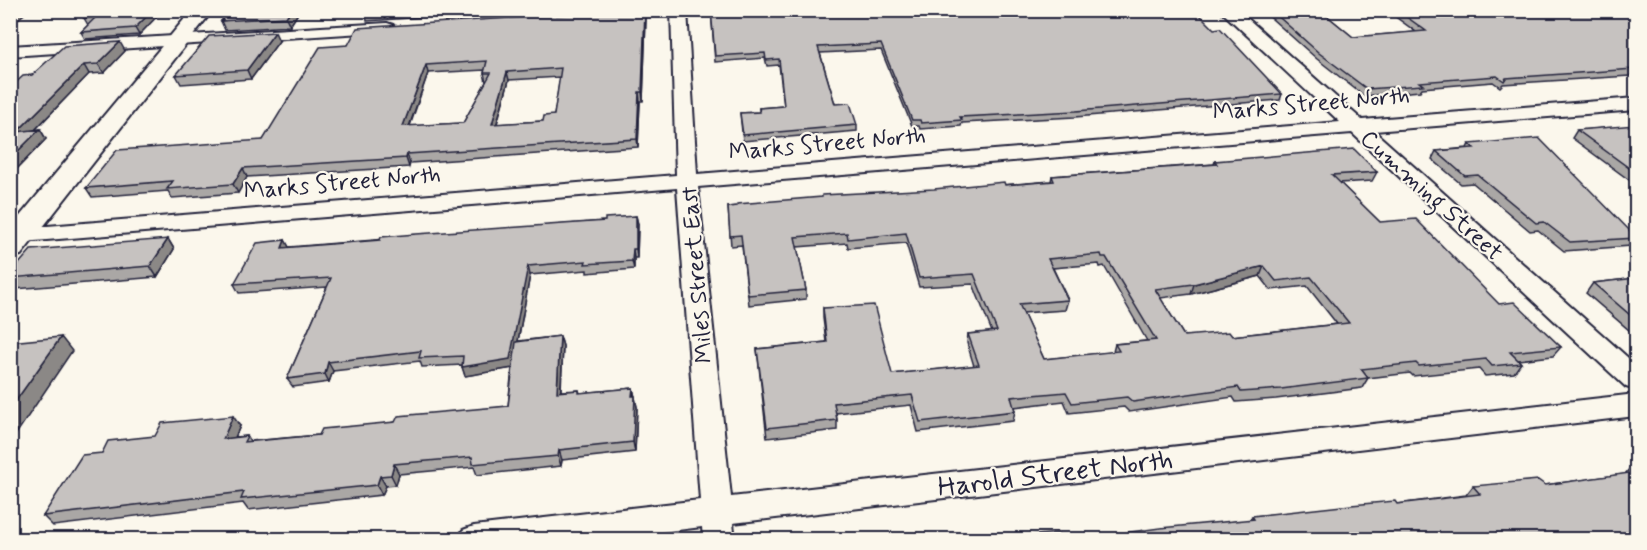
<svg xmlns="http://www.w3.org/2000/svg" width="1647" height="550" font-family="Mynerve,sans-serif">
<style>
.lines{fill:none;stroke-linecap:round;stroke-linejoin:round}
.minor-casing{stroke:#22223b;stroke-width:4}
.tertiary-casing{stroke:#22223b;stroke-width:4}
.minor{fill:#fbf7ec;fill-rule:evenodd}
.tertiary{fill:#fbf7ec;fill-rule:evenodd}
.wall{fill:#aaa7a5;stroke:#22223b;stroke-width:1.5;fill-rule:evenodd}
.shaded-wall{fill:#8b8886;stroke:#22223b;stroke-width:1.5}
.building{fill:#c6c2c0;stroke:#22223b;stroke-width:1.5;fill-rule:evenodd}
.labels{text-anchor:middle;stroke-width:4.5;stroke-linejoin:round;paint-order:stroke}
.street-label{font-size:24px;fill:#22223b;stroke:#fbf7ec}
.near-street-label{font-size:28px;fill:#22223b;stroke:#fbf7ec}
</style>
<rect width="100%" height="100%" fill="#fbf7ec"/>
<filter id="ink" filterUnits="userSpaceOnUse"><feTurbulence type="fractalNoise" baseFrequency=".0167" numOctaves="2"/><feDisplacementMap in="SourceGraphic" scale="12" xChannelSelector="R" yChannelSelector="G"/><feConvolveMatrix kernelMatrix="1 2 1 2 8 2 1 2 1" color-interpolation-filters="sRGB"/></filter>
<g filter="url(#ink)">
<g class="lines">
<g class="minor-casing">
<path id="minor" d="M607 10H661L653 15 613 18 607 16 605 13Z
M671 10H687L697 174 1340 122 1220 10H1238L1362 120 1636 98V110L1374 131 1636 365V390L1626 387 1352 133 698 187 731 497 1636 394V416L733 523 735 540H703L702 527 597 540H458L463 530 474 526 700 500 677 188 10 243V229L676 175Z
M387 23 393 25 395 28 393 31 10 56V46Z"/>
</g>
<g class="tertiary-casing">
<path id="tertiary" d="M192 10H213L21 255 10 258V228Z"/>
</g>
<use href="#minor" class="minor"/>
<use href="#tertiary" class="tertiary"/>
</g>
<path class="wall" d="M163 10 139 35 85 39 81 32 88 25 84 18Z
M300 10 290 26 225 30 221 21Z
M369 10H527L367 21 366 16Z
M711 10 898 12 1282 94 1280 100 1075 117 962 123 961 126 920 129 919 126H912L881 50 820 53 835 104 857 125V131L743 141 740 113 759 112V108L784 106 779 65 767 66 765 58 715 62Z
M1262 10H1320L1353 37 1416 32 1386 10H1636V79L1630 76 1503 84 1500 87 1493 82 1422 88 1420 91 1364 96 1317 59Z
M646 18 643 101H640L638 147 410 163 409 167 247 177 238 193 172 198 168 191 92 197 86 188 263 140 348 45ZM485 70 484 73 486 82 463 123 410 126 428 73ZM560 77 554 115 543 121 497 124 509 80Z
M279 41 251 79 181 84 176 75Z
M125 51 104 73 89 74 35 130 40 129 46 139 10 176 32 75Z
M1636 126V185L1572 138 1577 130Z
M1469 144 1636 237V239L1631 246 1564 251 1538 230 1530 231 1473 183 1461 184 1432 159 1436 151 1467 148Z
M1215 161 1377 172 1372 181 1340 183 1380 222 1561 347 1553 356 1518 360 1521 363 1514 373 1485 376 1479 369 1413 376 1410 373 1368 378 1362 388 1276 399 1236 402 1233 397 1129 412 1124 407 1069 413 1064 401 1014 407 1015 411 1013 421 918 432 911 405 836 413 837 420V430L767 438 757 349 826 342 823 318V308L892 374 974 366 967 343 968 334 992 332 973 284 919 287 906 243 848 248 847 243 797 247 806 290V299L749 305 742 245 731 246 728 207 1051 181 1052 176 1214 164ZM1099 264 1100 267 1104 266 1147 341 1115 344 1113 352 1044 359 1023 313 1065 310 1068 300 1053 268ZM1260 276 1271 290 1307 286 1337 324 1232 336H1184L1160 298 1191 294Z
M636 216 638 224 637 258H634V269L587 273V270L530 275 518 341 560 336 563 346 561 391 579 390 580 393 633 388 637 407 635 452 562 460 561 466 477 475 474 467 399 474 396 485 386 486 382 495 248 510 243 503 53 526 43 516 102 453 240 426 235 437 247 436 250 441 319 435 395 422 508 406 512 368 465 376 462 365 422 367 420 361 333 371 329 382 293 387 287 379 327 287 239 293 234 284 285 240 289 247 605 221Z
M168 239 174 249 157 277 15 289 10 283V274Z
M1636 278V336L1586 293 1593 283Z
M1636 466V540L1250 519 1252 516 1397 504 1466 495 1473 486 1545 485 1625 474 1631 467Z"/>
<path class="shaded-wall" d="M21 10H29L10 26V19Z
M153 10H163L139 35 135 28Z
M291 10H300L290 26 286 17Z
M645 10 646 18 643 101 642 92Z
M275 32 279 41 251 79 247 70Z
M120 42 125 51 104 73 98 64Z
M84 65 89 74 24 141 17 132Z
M426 65 428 73 406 135 403 126Z
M507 72 509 80 494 133 492 124Z
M639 92 640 101 638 147 637 139Z
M40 129 46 139 10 176V159Z
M407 154 410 163 409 167 406 158Z
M243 168 247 177 238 193 233 184Z
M636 216 638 224 637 258 636 249Z
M168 239 174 249 157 277 150 266Z
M285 240 290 249 282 248Z
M633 249 634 258V269L632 261Z
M528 266 530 275 513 368 465 376 462 367Z
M1264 266 1260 276 1191 294 1194 284Z
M560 336 563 346 560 402 557 392Z
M61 337 72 351 10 443V409Z
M328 362 333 371 329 382 325 374Z
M633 388 637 407 635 452 633 442Z
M233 416 240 426 230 449 223 439Z
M559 450 562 460 561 466 558 456Z
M394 464 399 474 396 485 391 475Z
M380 476 386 486 382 495 377 485Z"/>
<path class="building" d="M10 10H21L10 19Z
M92 10H153L135 28 81 32 96 17 84 18Z
M230 10H291L286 17 221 21Z
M369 10H455L366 16Z
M634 10H645L642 92H639L637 139 407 154 406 158 243 168 233 184 167 189 173 181 86 188 117 150 263 140 320 47 348 45 357 28ZM487 61 484 73H491L463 123 403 126 426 65ZM561 68 554 115 544 116 543 121 492 124 507 72Z
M711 10H898V12L919 10H1195L1214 29 1220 28 1282 94 1076 111 960 117 962 120 921 123 920 120H912L881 44 818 47 835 104 850 103 857 125 743 135 740 113 760 112 759 108 784 106 779 59 766 60 765 53 715 56Z
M1271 10H1320L1353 37 1426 31 1397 10H1636V71L1634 69 1506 78 1504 81 1497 76 1419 82 1423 85 1367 89 1319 53Z
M275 32 247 70 176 75 209 36Z
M120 42 98 64 84 65 17 132 40 129 10 159V88L23 76 32 75 64 46Z
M1635 125 1636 126V173L1577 130Z
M1539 138 1636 237V238L1570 242 1544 222 1536 223 1478 175 1465 176 1436 151 1474 148 1469 144Z
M1354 149 1377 172 1332 175 1380 222 1416 219 1499 304 1514 302 1561 347 1510 352 1521 363 1492 366 1486 359 1419 366 1416 363 1361 369 1368 378 1281 389 1241 392 1238 387 1133 402 1127 397 1072 403 1066 392 1011 397 1015 411 920 422 912 395 834 403 837 420 767 428 757 349 827 342 823 308 874 305 892 374 979 365 968 334 997 331 974 274 919 278 906 233 848 239 847 233 795 237 806 290 748 295 741 235 730 236 728 207 737 206V204L822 197V195L934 189 1004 182 1005 185 1054 181 1052 176 1217 164 1215 161ZM1101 254 1102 257H1106L1156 340 1115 344 1119 351 1044 359 1019 304 1068 300 1048 259ZM1264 266 1276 281 1311 277 1349 323 1232 336 1229 332 1184 336 1155 289 1194 284Z
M636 216V249H633L632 261 585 264 586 261 528 266 510 359 462 367 463 356 419 358 421 351 328 362 325 374 287 379 331 278 234 284 257 243 285 240 282 248 380 240 381 237 416 234 605 221V218Z
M168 239 150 266 10 278V274L31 250Z
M1636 278V320L1593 283Z
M560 336 557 392 579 390V393L633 388 632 396H635L633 442 559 450 558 456 473 464 472 457 394 464 391 475 380 476 377 485 241 499 244 492 43 516 82 455 102 453 108 441 155 436 162 423 233 416 223 439 247 436 244 442 319 435 322 429 395 422 398 416 508 406 516 342Z
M61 337 10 409V342Z
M1636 466V472L1631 467Z
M1636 472V540H1071L1160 528 1254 519 1252 516 1351 505 1395 501 1397 504 1480 494 1473 486 1538 480 1545 485Z
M1058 533 1061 540H993L1004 538Z"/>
</g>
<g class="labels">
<g class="street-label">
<text transform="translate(1311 103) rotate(-5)" y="8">Marks Street North</text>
<text transform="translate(827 143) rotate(-5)" y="8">Marks Street North</text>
<text transform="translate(342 182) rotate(-5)" y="8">Marks Street North</text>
<text transform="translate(1432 195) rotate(42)" y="8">Cumming Street</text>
<text transform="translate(696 275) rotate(-95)" y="8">Miles Street East</text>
</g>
<g class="near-street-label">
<text transform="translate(1055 472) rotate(-7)" y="10">Harold Street North</text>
</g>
</g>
<rect width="1647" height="550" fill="none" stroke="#fbf7ec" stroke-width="36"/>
<rect x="18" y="18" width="1611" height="514" fill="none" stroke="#22223b" stroke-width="2" filter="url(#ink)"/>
</svg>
